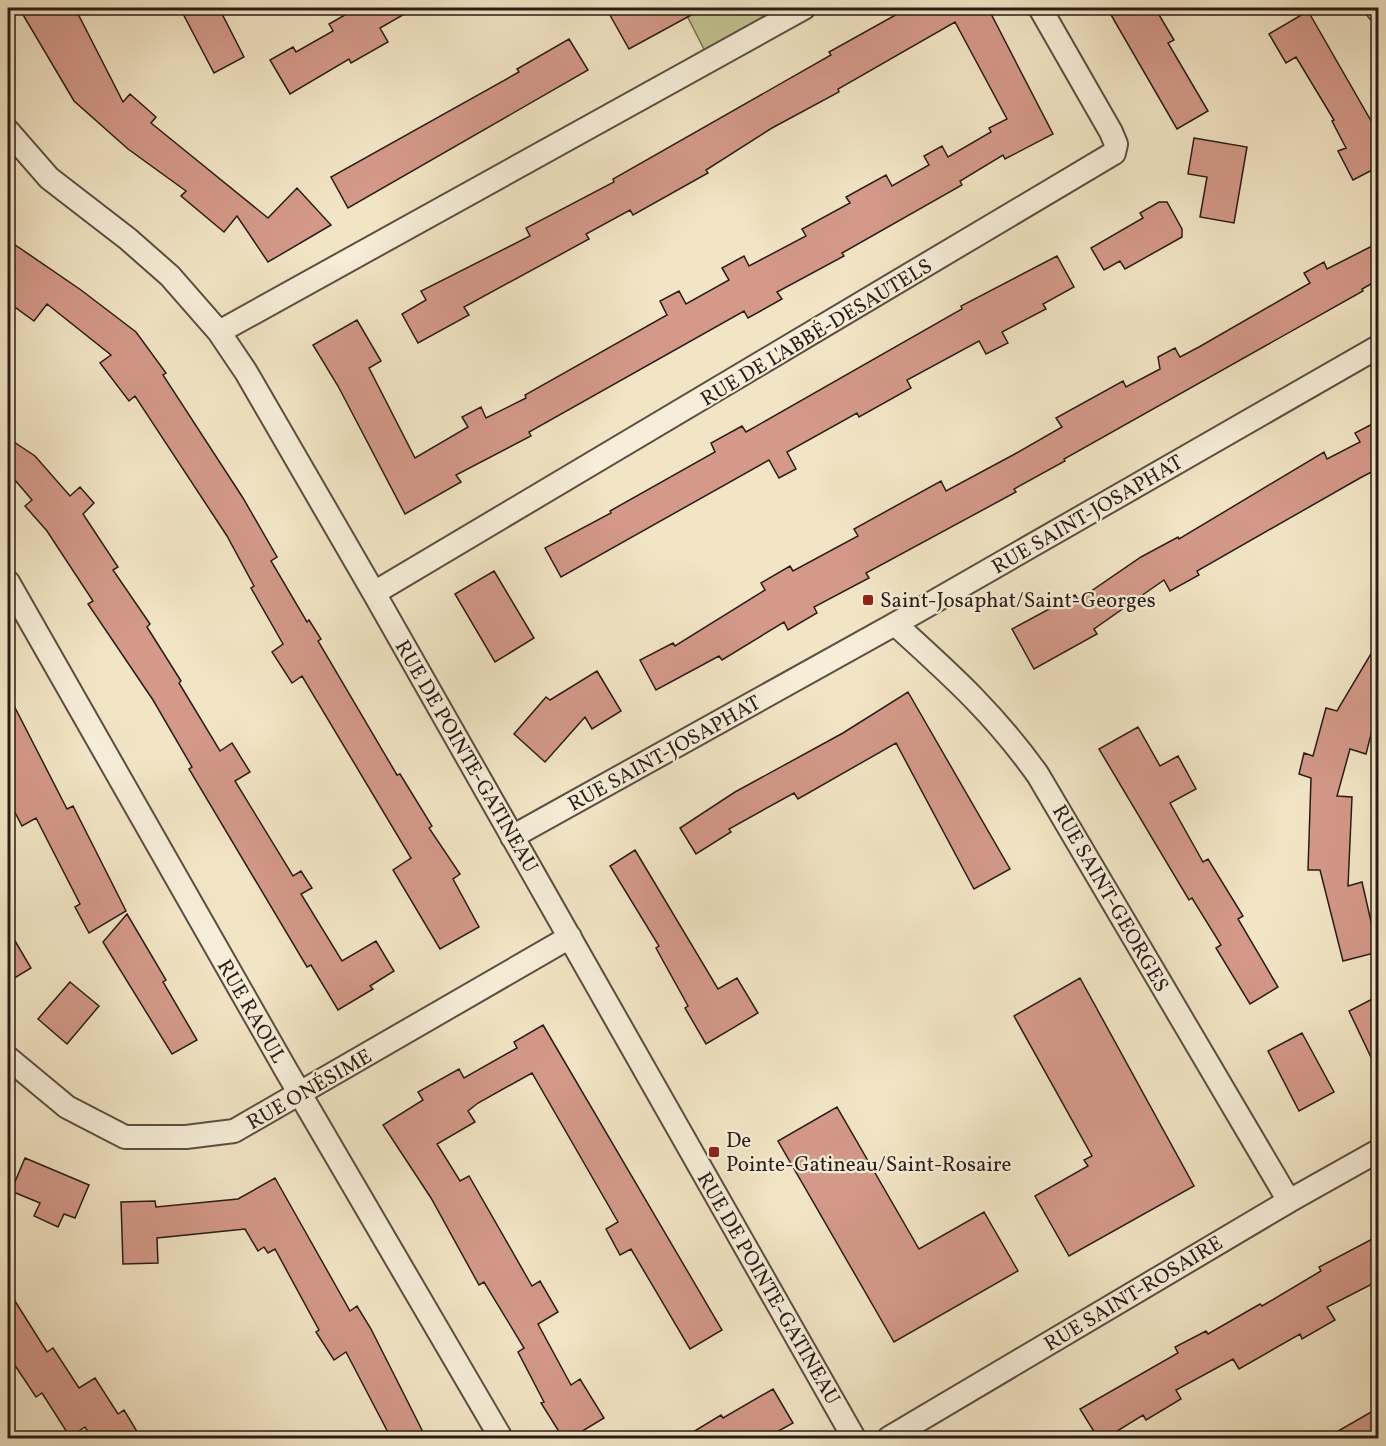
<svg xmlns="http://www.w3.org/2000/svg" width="1386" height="1446" font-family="Vollkorn,serif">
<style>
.green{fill:#c2c290;stroke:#766f54;stroke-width:1.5}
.building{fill:#d49989;stroke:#291c17;stroke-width:1.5}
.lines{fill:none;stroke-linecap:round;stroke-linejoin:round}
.minor-casing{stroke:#5b4e42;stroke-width:26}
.minor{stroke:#f7eed9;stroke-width:22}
.poi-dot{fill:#8f2418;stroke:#f7eed9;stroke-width:2}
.labels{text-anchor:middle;stroke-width:4.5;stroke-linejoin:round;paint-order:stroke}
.street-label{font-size:21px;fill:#291c17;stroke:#f7eed9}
.poi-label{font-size:21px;fill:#291c17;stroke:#f7eed9;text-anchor:start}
</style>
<rect width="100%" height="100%" fill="#f2e5c5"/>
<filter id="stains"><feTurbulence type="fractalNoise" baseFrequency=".00333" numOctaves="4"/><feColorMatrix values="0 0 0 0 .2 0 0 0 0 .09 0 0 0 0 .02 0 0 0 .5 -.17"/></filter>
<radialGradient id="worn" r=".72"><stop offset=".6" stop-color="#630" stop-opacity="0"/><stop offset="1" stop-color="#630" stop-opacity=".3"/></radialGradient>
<path class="green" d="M683 8H804L710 61Z"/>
<path class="building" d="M19 8H75L123 102 130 94 156 117 151 123 268 218 297 188 331 225 268 262 237 216 224 232 181 196 186 191 128 149 74 101Z
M180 8H219L244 57 214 73Z
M357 8H415L380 28 388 42 351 63 349 59 290 94 270 60 293 47 296 52 333 31 329 24Z
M606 8H704L629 49Z
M908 8H988L1053 134 1005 159 1003 155 960 181 962 185 842 253 844 256 777 292 782 299 748 318 744 311 529 432 531 436 456 475 461 482 405 514 338 386 313 345 357 320 381 361 369 368 415 458 468 427 462 417 481 407 486 418 526 398 525 395 667 315 660 301 679 291 686 304 729 280 722 268 744 256 749 266 806 236 802 229 850 203 846 197 886 175 892 186 929 165 924 156 942 146 948 157 991 132 989 128 1007 119 955 22 838 89 839 92 772 128 706 170 708 173 633 215 630 210 586 234 589 239 464 307 469 315 418 343 402 314 426 300 421 291 530 236 526 228 614 182 613 179 831 55 829 52Z
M1107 8H1155L1174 40 1168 43 1208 111 1177 129Z
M1308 11 1378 133V167L1353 180 1338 151 1346 148 1332 121 1334 120 1296 57 1286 63 1269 34Z
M569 39 588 70 348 208 331 177 519 72 517 69Z
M1194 138 1247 147 1234 223 1200 217 1207 177 1188 174Z
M1159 202H1167L1182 229V237L1125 269 1120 261 1104 270 1091 248 1143 218 1140 213Z
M8 240 81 290 136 332 166 373 163 375 243 498 277 557 271 561 307 622 309 620 321 639 318 641 397 775 400 774 432 826 429 828 460 874 453 879 479 927 440 949 393 870 411 858 302 676 292 683 272 652 283 644 251 588 254 586 227 536 135 396 129 401 100 363 111 355 47 304 34 321 8 302Z
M1378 243V280L1362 289 1363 291 1064 459 1065 461 1014 489 1016 492 866 573 869 578 814 607 817 613 788 630 784 622 722 660 719 656 656 690 640 660 673 643 675 646 765 590 761 583 790 566 793 571 858 536 854 529 941 481 946 491 1013 455 1062 427 1056 418 1123 381 1126 387 1160 369 1158 357 1175 348 1180 357 1199 347 1310 283 1304 273 1324 262 1327 269Z
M1057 256 1074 287 1043 304 1046 309 1002 332 1008 343 986 354 979 341 907 380 911 388 859 417 857 413 787 452 796 469 779 478 769 460 561 577 545 548 611 513 610 511 715 452 711 443 742 426 746 432 962 309 961 306Z
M1378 421V478L1375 470 1360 478 1197 571 1199 575 1170 591 1164 580 1094 629 1097 634 1034 669 1012 629 1075 595 1078 600 1141 557 1178 537 1179 539 1324 452 1327 459 1360 442 1355 433Z
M8 438 35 456 70 496 80 487 94 503 83 514 118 567 113 570 150 624 147 627 181 681 179 683 220 751 232 743 250 772 235 781 293 876 301 871 312 888 301 894 342 961 376 941 394 971 370 986 373 989 338 1010 311 965 307 967 189 769 192 767 153 700 88 604 93 601 47 531 25 506 32 500 8 472Z
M494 571 534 638 495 662 455 594Z
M1378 642V707L1366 754 1350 749 1337 796 1352 797 1348 886 1362 882 1378 952 1343 961 1320 870H1308L1311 778 1299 774 1304 753 1313 756 1326 708 1337 711Z
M597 671 621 711 592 729 585 717 545 762 514 734 546 697 550 700Z
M908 692 1010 869 974 889 896 743 798 799 794 793 729 829 731 832 696 854 680 828 735 792 843 733Z
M8 694 67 809 73 806 126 911 89 933 75 907 80 904 36 818 22 826 8 799Z
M1138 727 1160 766 1178 756 1196 789 1170 803 1203 862 1208 859 1243 916 1238 919 1278 987 1250 1004 1216 948 1221 945 1192 898 1189 900 1099 749Z
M635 850 718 989 737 978 758 1013 706 1044 685 1008 688 1006 656 948 659 946 610 866Z
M127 914 166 980 163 982 197 1040 172 1054 103 942Z
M8 929 31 968 8 982Z
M1080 978 1194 1186 1069 1256 1035 1196 1088 1166 1084 1160 1092 1156 1014 1016Z
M70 982 99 1006 67 1044 38 1019Z
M1378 996V1072L1349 1011Z
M543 1025 722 1330 690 1349 631 1249 620 1255 606 1229 618 1222 532 1073 478 1103 468 1111 475 1122 437 1144 460 1181 469 1176 532 1286 540 1281 558 1312 538 1324 571 1385 580 1379 604 1418 571 1438H563L541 1403 544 1402 518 1352 524 1348 484 1282 479 1285 431 1198 383 1125 423 1100 418 1092 459 1069 464 1078 517 1048 514 1042Z
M1302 1033 1334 1092 1299 1111 1268 1051Z
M837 1107 919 1249 984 1212 1018 1271 894 1342 778 1141Z
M25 1158 89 1185 75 1218 64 1214 58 1227 34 1216 40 1203 11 1191Z
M275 1178 350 1311 357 1306 371 1329 426 1438H391L346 1352 334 1360 316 1332 319 1330 275 1249 268 1253 264 1247 258 1251 245 1229 157 1238 158 1263 123 1264 121 1202 155 1201 156 1207 238 1199Z
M1378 1236V1281L1327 1307 1335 1320 1302 1339 1300 1334 1239 1369 1233 1359 1176 1390 1181 1399 1146 1420 1143 1415 1106 1438H1098L1080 1409 1178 1353 1175 1347 1206 1331 1208 1334 1260 1304 1262 1306 1321 1271 1319 1267Z
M8 1290 47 1352 53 1348 79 1388 95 1378 118 1414 124 1410 141 1438H92L85 1427 70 1437 42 1393 36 1397 8 1355Z
M773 1389 793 1423 766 1438H683L721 1415 723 1418Z
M1378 1408V1438H1326Z"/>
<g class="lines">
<g class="minor-casing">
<path id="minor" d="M1377 8 1378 10
M8 131 49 178 128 239 170 276 219 332 246 372 374 593 854 1438
M219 332 804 8
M8 582 286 1070 501 1438
M374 593 1114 153 1116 144 1111 132 1040 8
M895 624C950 674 994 713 1038 775L1289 1201
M512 837 895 624 1378 347
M8 1058 67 1107 125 1137H186L234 1131 570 937
M889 1438 1289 1201 1378 1151"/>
</g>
<use href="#minor" class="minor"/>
</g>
<g class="poi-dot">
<rect x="862" y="594" width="12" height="12" rx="3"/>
<rect x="708" y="1146" width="12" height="12" rx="3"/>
</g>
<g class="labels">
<g class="street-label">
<text transform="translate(816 332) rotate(-31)" y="7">RUE DE L'ABBÉ-DESAUTELS</text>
<text transform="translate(1087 514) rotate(-30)" y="7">RUE SAINT-JOSAPHAT</text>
<text transform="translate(664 753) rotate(-29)" y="7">RUE SAINT-JOSAPHAT</text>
<text transform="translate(467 756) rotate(60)" y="7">RUE DE POINTE-GATINEAU</text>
<text transform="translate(1111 898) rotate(60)" y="7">RUE SAINT-GEORGES</text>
<text transform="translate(252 1011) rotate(60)" y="7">RUE RAOUL</text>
<text transform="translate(309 1089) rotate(-30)" y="7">RUE ONÉSIME</text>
<text transform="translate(769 1288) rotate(60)" y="7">RUE DE POINTE-GATINEAU</text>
<text transform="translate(1133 1293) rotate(-31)" y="7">RUE SAINT-ROSAIRE</text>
</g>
<g class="poi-label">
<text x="880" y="607">Saint-Josaphat/Saint-Georges</text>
<text x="726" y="1147">De<tspan x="726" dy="24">Pointe-Gatineau/Saint-Rosaire</tspan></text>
</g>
</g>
<rect width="1386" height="1446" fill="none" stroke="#f2e5c5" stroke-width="30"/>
<rect x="9" y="9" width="1368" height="1428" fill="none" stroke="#291c17" stroke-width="3"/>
<rect x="15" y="15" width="1356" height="1416" fill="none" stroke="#291c17" stroke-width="1.5"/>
<rect width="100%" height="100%" filter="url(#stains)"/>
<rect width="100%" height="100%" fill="url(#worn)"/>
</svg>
